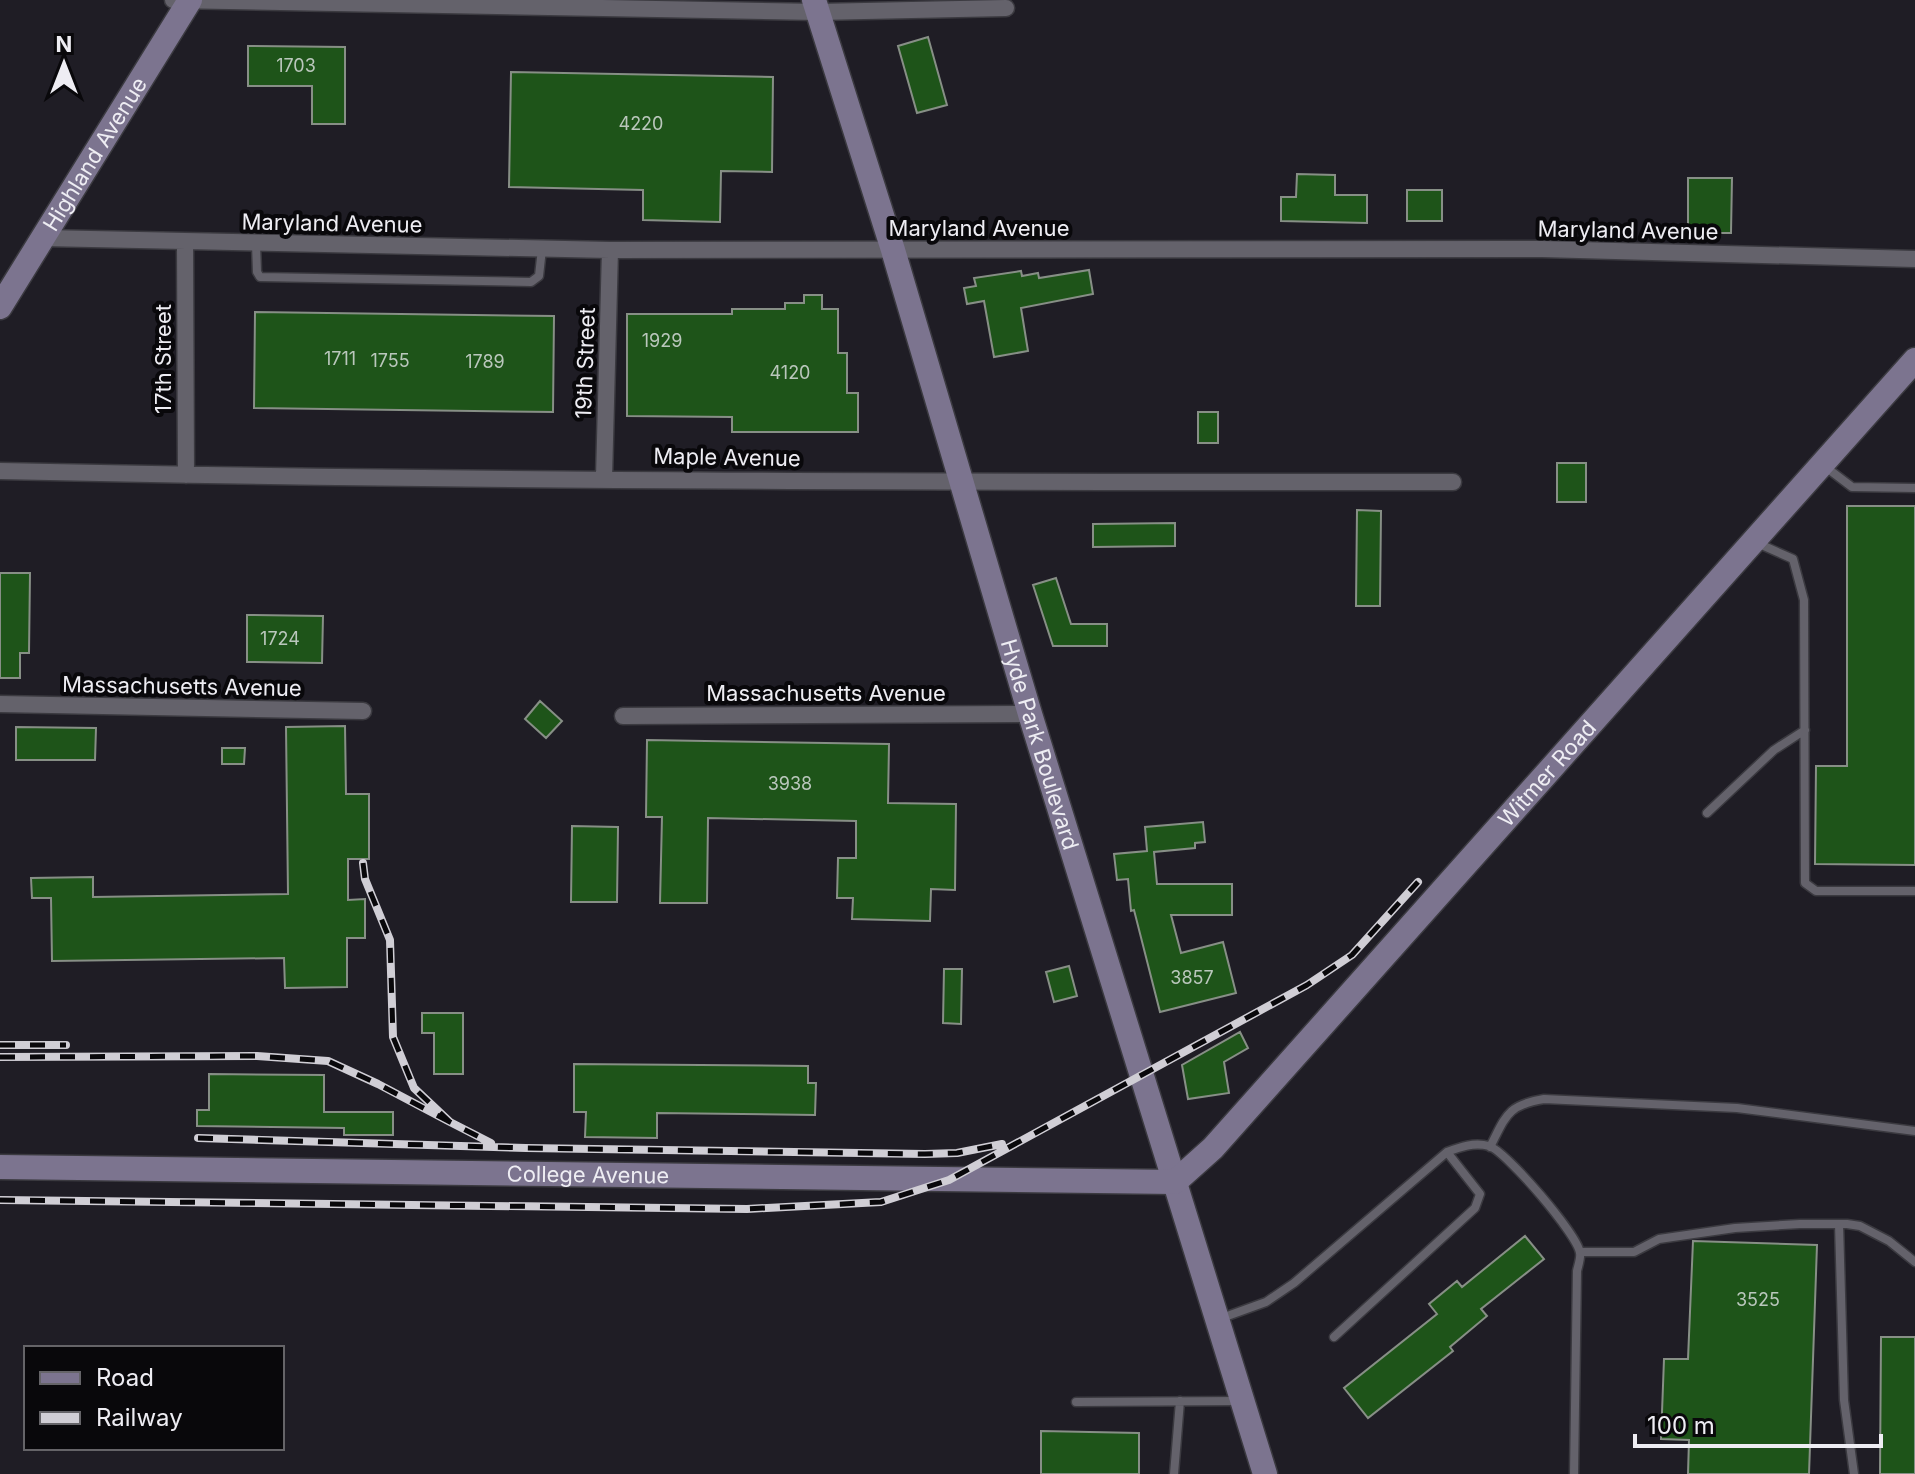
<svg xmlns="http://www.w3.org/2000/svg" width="1915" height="1474" font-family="Inter,sans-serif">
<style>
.building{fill:#1e5419;stroke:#878f86;stroke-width:2}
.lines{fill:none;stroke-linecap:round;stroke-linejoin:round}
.lane-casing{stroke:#3b3a40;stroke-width:11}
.street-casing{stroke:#3b3a40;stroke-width:19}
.secondary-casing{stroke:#3b3a40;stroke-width:27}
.lane{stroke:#64626b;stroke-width:8}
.street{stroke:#64626b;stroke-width:16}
.secondary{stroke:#7c748f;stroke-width:24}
.rail-casing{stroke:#d0ced5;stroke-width:8}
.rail{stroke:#09080b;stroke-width:5;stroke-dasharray:15;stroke-linecap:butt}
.labels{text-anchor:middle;stroke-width:8;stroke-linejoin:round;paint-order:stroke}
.number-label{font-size:18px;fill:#bac7bc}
.street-label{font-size:22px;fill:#eeedf3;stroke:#09080b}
</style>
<rect width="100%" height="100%" fill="#1f1d25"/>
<path class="building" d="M928 37 947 105 917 113 898 46Z
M248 46 345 47V124H312V86H248Z
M511 72 773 77 772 172 721 171 720 222 643 220V190L509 187Z
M1297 174 1335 175V195H1367V223L1281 221V197H1296Z
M1688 178H1732L1731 233H1688Z
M1407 190H1442V221H1407Z
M1089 270 1093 294 1021 308 1028 351 994 357 984 301 967 304 964 288 976 286 974 278 1021 271 1022 276 1038 273 1039 278Z
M804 295H822V309H838V353H847V393H858V432H732V417L627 416V314H732V309H785V303H804Z
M255 312 554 316 553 412 254 408Z
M1198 412H1218V443H1198Z
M1557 463H1586V502H1557Z
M1847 506H1915V865L1815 864 1816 766H1847Z
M1357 510 1381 511 1380 606H1356Z
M1175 523V546L1093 547V524Z
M0 573H30L29 653H20V678H0Z
M1056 578 1071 624H1107V646H1053L1033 585Z
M247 615 323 616 322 663 247 662Z
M540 701 562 721 546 738 525 719Z
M345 726 346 794H369V859H348V900L365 899V938H347V987L285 988 284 958 52 961 51 898H32L31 878 93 877V897L288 894 286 727Z
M16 727 96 728 95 760H16Z
M647 740 889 744 888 803 956 804 955 890 931 889 930 921 852 919 853 898H837L838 858H856V821L708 818 707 903H660L662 817H646Z
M222 748H245L244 764H222Z
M1203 822 1205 842 1195 843V848L1154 852 1157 884H1232V915H1171L1181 953 1223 942 1236 993 1160 1012 1134 910 1131 911 1128 879 1117 880 1114 854 1147 851 1145 827Z
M572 826 618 827 617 902H571Z
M1069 966 1077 996 1054 1002 1046 972Z
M944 969H962L961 1024 943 1023Z
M422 1013H463V1074H434V1033H422Z
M1240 1032 1248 1048 1224 1062 1229 1093 1188 1099 1182 1065Z
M574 1064 808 1066V1083H816L815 1115 657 1113V1138L585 1137 586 1112H574Z
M209 1074 324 1075V1112H393V1135H344V1128L197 1126V1110H209Z
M1525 1236 1544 1259 1481 1309 1487 1316 1450 1347 1453 1351 1368 1418 1344 1388 1437 1314 1429 1304 1457 1281 1462 1287Z
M1693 1241 1817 1245 1809 1474H1688L1689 1440 1661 1439 1664 1359H1688Z
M1881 1337H1915V1474H1880Z
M1041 1431 1139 1433V1474H1041Z"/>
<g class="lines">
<g class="lane-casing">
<path id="lane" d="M256 244 257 272 260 277 531 282 539 276 542 249
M1823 465 1852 487 1915 488
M1755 542 1793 559 1804 600 1805 883 1816 891H1915
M1707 813 1774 750 1805 730
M1490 1147C1506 1116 1507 1105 1544 1099L1737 1108 1915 1131
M1839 1224 1844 1400 1854 1474
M1580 1252H1634L1659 1239 1735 1228 1800 1224H1847L1860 1226 1889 1241 1915 1262
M1219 1319 1266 1302 1294 1283 1447 1152C1460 1147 1474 1142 1489 1146 1506 1151 1578 1235 1580 1253 1581 1258 1578 1266 1577 1271L1574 1474
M1334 1337 1475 1208 1480 1194 1447 1152
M1076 1402 1239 1401
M1174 1474 1180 1401"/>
</g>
<g class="street-casing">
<path id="street" d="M173 0 818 12 1006 8
M44 238 610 250 1542 249 1915 259
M185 242 186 475
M0 471C484 482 968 482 1453 482
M604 478 610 250
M0 704 363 711
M623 716 1030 714"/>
</g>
<g class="secondary-casing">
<g id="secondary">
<path id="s1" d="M814 0 893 250 1030 714 1265 1474"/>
<path id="s2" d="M0 307 190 0"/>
<path id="s3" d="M0 1167 1175 1182 1213 1148 1915 360"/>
</g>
</g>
<use href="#lane" class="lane"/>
<use href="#street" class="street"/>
<use href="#secondary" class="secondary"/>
<g class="rail-casing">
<path id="rail" d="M363 863 365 879 390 940 393 1037 414 1088 450 1122 491 1143
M0 1045H66
M0 1057 257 1056 328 1061 378 1084 450 1122
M198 1138 526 1148 925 1154 957 1153 1002 1144
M0 1200 747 1209 881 1202 949 1180 1307 985 1352 955 1418 882"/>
</g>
<use href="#rail" class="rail"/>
</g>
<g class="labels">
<g class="number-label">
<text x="296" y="72">1703</text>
<text x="641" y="130">4220</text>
<text x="662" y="347">1929</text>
<text x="340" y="365">1711</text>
<text x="390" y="367">1755</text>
<text x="485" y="368">1789</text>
<text x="790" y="379">4120</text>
<text x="280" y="645">1724</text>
<text x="790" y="790">3938</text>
<text x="1192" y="984">3857</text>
<text x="1758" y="1306">3525</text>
</g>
<g class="street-label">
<text dy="8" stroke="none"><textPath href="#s2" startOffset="180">Highland Avenue</textPath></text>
<text transform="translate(332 223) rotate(1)" y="8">Maryland Avenue</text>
<text x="979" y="236">Maryland Avenue</text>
<text transform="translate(1628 230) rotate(1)" y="8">Maryland Avenue</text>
<text transform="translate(163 359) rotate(-90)" y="8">17th Street</text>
<text transform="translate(585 363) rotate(-88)" y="8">19th Street</text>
<text transform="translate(727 457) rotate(1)" y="8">Maple Avenue</text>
<text transform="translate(182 686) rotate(1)" y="8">Massachusetts Avenue</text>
<text x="826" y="701">Massachusetts Avenue</text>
<text dy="8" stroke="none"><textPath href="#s1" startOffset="778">Hyde Park Boulevard</textPath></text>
<text dy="8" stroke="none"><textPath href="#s3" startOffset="1728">Witmer Road</textPath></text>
<text dy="8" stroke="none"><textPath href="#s3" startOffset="588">College Avenue</textPath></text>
</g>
</g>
<rect x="24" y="1346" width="260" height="104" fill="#09080b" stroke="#656468" stroke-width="2"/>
<rect x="40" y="1372" width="40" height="12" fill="#7c748f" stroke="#656468" stroke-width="2"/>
<text x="96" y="1386" font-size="24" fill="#eeedf3">Road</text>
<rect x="40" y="1412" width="40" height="12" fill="#d0ced5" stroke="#656468" stroke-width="2"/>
<text x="96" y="1426" font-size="24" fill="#eeedf3">Railway</text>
<g transform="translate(64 64)" stroke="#09080b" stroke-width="6" paint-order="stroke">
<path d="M0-6L14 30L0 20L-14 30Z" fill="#eeedf3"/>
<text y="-12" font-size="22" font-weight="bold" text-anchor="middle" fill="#eeedf3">N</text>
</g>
<path d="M1635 1434v12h246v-12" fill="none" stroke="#eeedf3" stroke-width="4"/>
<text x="1647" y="1434" font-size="24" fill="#eeedf3" stroke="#09080b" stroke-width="6" paint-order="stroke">100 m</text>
</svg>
